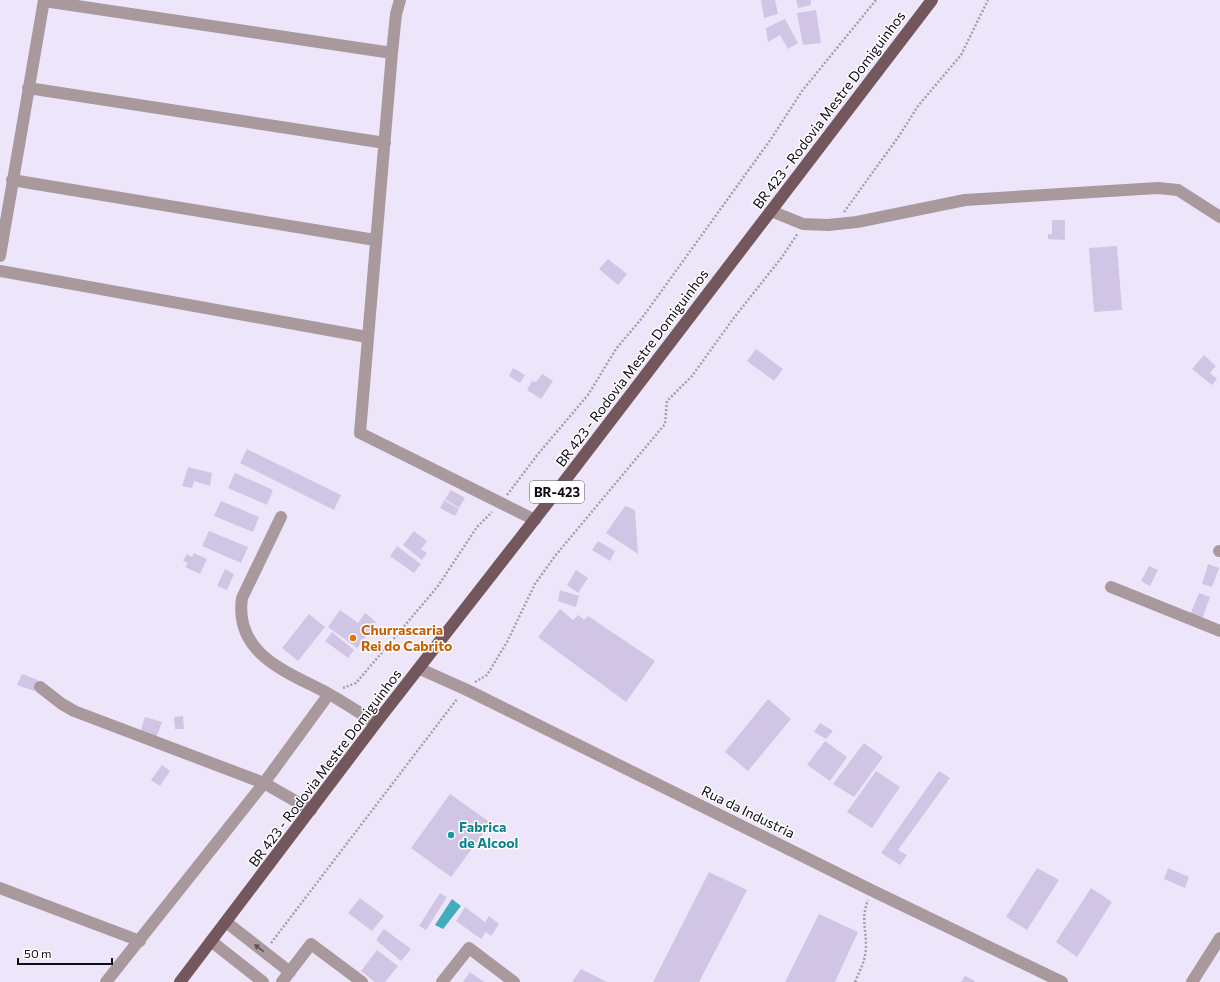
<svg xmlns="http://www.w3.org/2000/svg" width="1220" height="982" font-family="Commissioner,sans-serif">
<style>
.water{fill:#40acbc}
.building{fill:#d0c5e5}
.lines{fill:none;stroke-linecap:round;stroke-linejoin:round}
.path{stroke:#a49eaf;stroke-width:2.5;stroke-dasharray:2 2;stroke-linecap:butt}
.minor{stroke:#aa999c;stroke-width:12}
.major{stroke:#74575d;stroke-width:12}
.oneway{fill:#5d525a}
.food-dot{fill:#e8710a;stroke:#fff;stroke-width:1.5}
.culture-dot{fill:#0f9aa8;stroke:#fff;stroke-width:1.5}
.labels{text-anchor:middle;stroke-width:3;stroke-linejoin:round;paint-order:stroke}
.shield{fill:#fff;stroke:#58555d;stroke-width:1}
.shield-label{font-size:13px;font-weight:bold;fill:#100c17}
.street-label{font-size:14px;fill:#100c17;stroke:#fff}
.food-label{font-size:14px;font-weight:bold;fill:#c56008;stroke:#fff;text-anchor:start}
.culture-label{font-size:14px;font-weight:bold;fill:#0d838f;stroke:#fff;text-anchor:start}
</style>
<rect width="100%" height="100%" fill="#ede6fa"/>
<path class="water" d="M452 899 461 906 443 929 435 925Z"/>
<path class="building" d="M761 0H775L778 14 764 18Z
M796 0H811V5L798 8Z
M816 10 821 43 803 45 797 13Z
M785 19 798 43 788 49 780 35 768 42 766 28Z
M1052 220H1065V240L1048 239V234H1052Z
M1117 246 1122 310 1094 312 1089 248Z
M608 259 627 274 618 285 599 269Z
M756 349 783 369 774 381 747 361Z
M1204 355 1216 366 1210 373 1217 379 1212 385 1192 369Z
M513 368 525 375 520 383 509 376Z
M542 374 553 381 541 399 527 390 532 381 536 382Z
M247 449 341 495 334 510 240 463Z
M188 467 212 473 210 486 194 481 192 488 182 486Z
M235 473 273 490 267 505 228 488Z
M451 490 465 498 459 508 445 499Z
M444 500 459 509 455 516 440 508Z
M221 501 259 517 253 532 214 516Z
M625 506 635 510 638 554 606 533Z
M209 531 248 547 241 563 202 546Z
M414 531 427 541 421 549 427 553 422 560 403 545Z
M598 541 615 551 610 561 592 550Z
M397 546 421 564 414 573 390 556Z
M194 553 207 559 200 574 185 567 188 563 183 561 187 554 192 557Z
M1208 564 1219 568 1212 587 1202 584Z
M1149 566 1158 570 1150 586 1141 581Z
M225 569 234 574 227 590 217 586Z
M576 570 588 578 578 593 567 585Z
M560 590 579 596 576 607 558 601Z
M1199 593 1210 597 1202 619 1190 615Z
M560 609 573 620 578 615 584 620 588 616 655 661 626 702 538 637Z
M340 610 358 623 365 613 376 622 357 648 328 627Z
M309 614 325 627 298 661 282 648Z
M332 632 354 650 348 658 325 641Z
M22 674 38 680 34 691 17 685Z
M768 699 791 719 748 771 725 752Z
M183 716 184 729H175L174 717Z
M145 717 162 722 156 738 140 733Z
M820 723 833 731 826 739 814 732Z
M825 741 847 757 830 781 807 765Z
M864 743 883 757 854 797 833 784Z
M162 765 170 771 160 786 151 780Z
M876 771 900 787 872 828 847 812Z
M939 771 950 778 898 850 907 855 900 865 881 853Z
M450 794 491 823 451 877 411 848Z
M1037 868 1059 880 1027 930 1006 917Z
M1168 868 1189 877 1185 888 1164 879Z
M709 872 747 890 699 982H653Z
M1091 888 1112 902 1077 957 1056 942Z
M440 893 447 897 426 930 419 926Z
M360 898 384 916 372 931 348 913Z
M465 907 485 922 489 916 499 924 491 936 486 932 481 939 456 921Z
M819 914 858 932 835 982H785Z
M384 929 411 949 401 961 376 940Z
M377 950 398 966 385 982H375L361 971Z
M581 969 607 982H572Z
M470 972 484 982H463Z
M965 976 975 981 974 982H961Z"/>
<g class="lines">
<path class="path" d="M844 212 899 136 918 106 961 55 988 0
M507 495 538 454 588 395 616 349 642 318 771 139 802 91 876 0
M475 682 487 675 507 642 535 584 555 556 665 424 667 401 692 376 733 319 782 257 798 233
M343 688 356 683 390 643 438 586 477 527 492 512
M271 943 457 699
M855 982C860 970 866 960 866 946 866 928 861 918 868 900"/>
<path class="minor" d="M400 0 396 14 392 53 360 433 535 520
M44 1 392 53
M28 88 385 143
M12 180 375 240
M771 211 803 224 828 225 857 222 965 200 1158 188 1178 190 1220 217
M0 256 44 0
M0 271 367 337
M281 517 242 598C234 655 288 672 329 694 345 703 360 713 376 723
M1219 551H1220
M1111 587 1220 631
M420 669 465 689 871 890 1062 982
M40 687 62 704 74 711 264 783 311 810
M0 888 140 941
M226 922 290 972
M211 941 263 982
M106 982 264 783 329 694
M282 982 311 944 362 982
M442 982 469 948 514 982
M1192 982 1220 938"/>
<path class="major" d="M180 982 376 723 560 487 932 0"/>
</g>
<defs><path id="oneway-solid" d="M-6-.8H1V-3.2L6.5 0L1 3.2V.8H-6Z"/></defs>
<use class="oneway" href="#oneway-solid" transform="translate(259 948) rotate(-142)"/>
<circle class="food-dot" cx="353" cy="638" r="4"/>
<circle class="culture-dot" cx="451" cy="835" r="4"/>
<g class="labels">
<rect class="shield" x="530" y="481" width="54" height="22" rx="3"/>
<g class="shield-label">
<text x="557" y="497">BR-423</text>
</g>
<g class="street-label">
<text transform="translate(829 110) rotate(-53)" y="5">BR 423 - Rodovia Mestre Domiguinhos</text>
<text transform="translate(632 368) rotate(-53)" y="5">BR 423 - Rodovia Mestre Domiguinhos</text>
<text transform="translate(325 768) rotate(-53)" y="5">BR 423 - Rodovia Mestre Domiguinhos</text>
<text transform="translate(748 812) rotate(26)" y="5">Rua da Industria</text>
</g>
<g class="food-label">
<text x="361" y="635">Churrascaria<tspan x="361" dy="16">Rei do Cabrito</tspan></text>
</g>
<g class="culture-label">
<text x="459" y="832">Fabrica<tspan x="459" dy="16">de Alcool</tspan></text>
</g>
</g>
<path d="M18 958v6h94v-6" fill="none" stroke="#100c17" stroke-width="2"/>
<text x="24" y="958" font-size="12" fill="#100c17" stroke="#ffffff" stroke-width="3" paint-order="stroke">50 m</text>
</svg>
